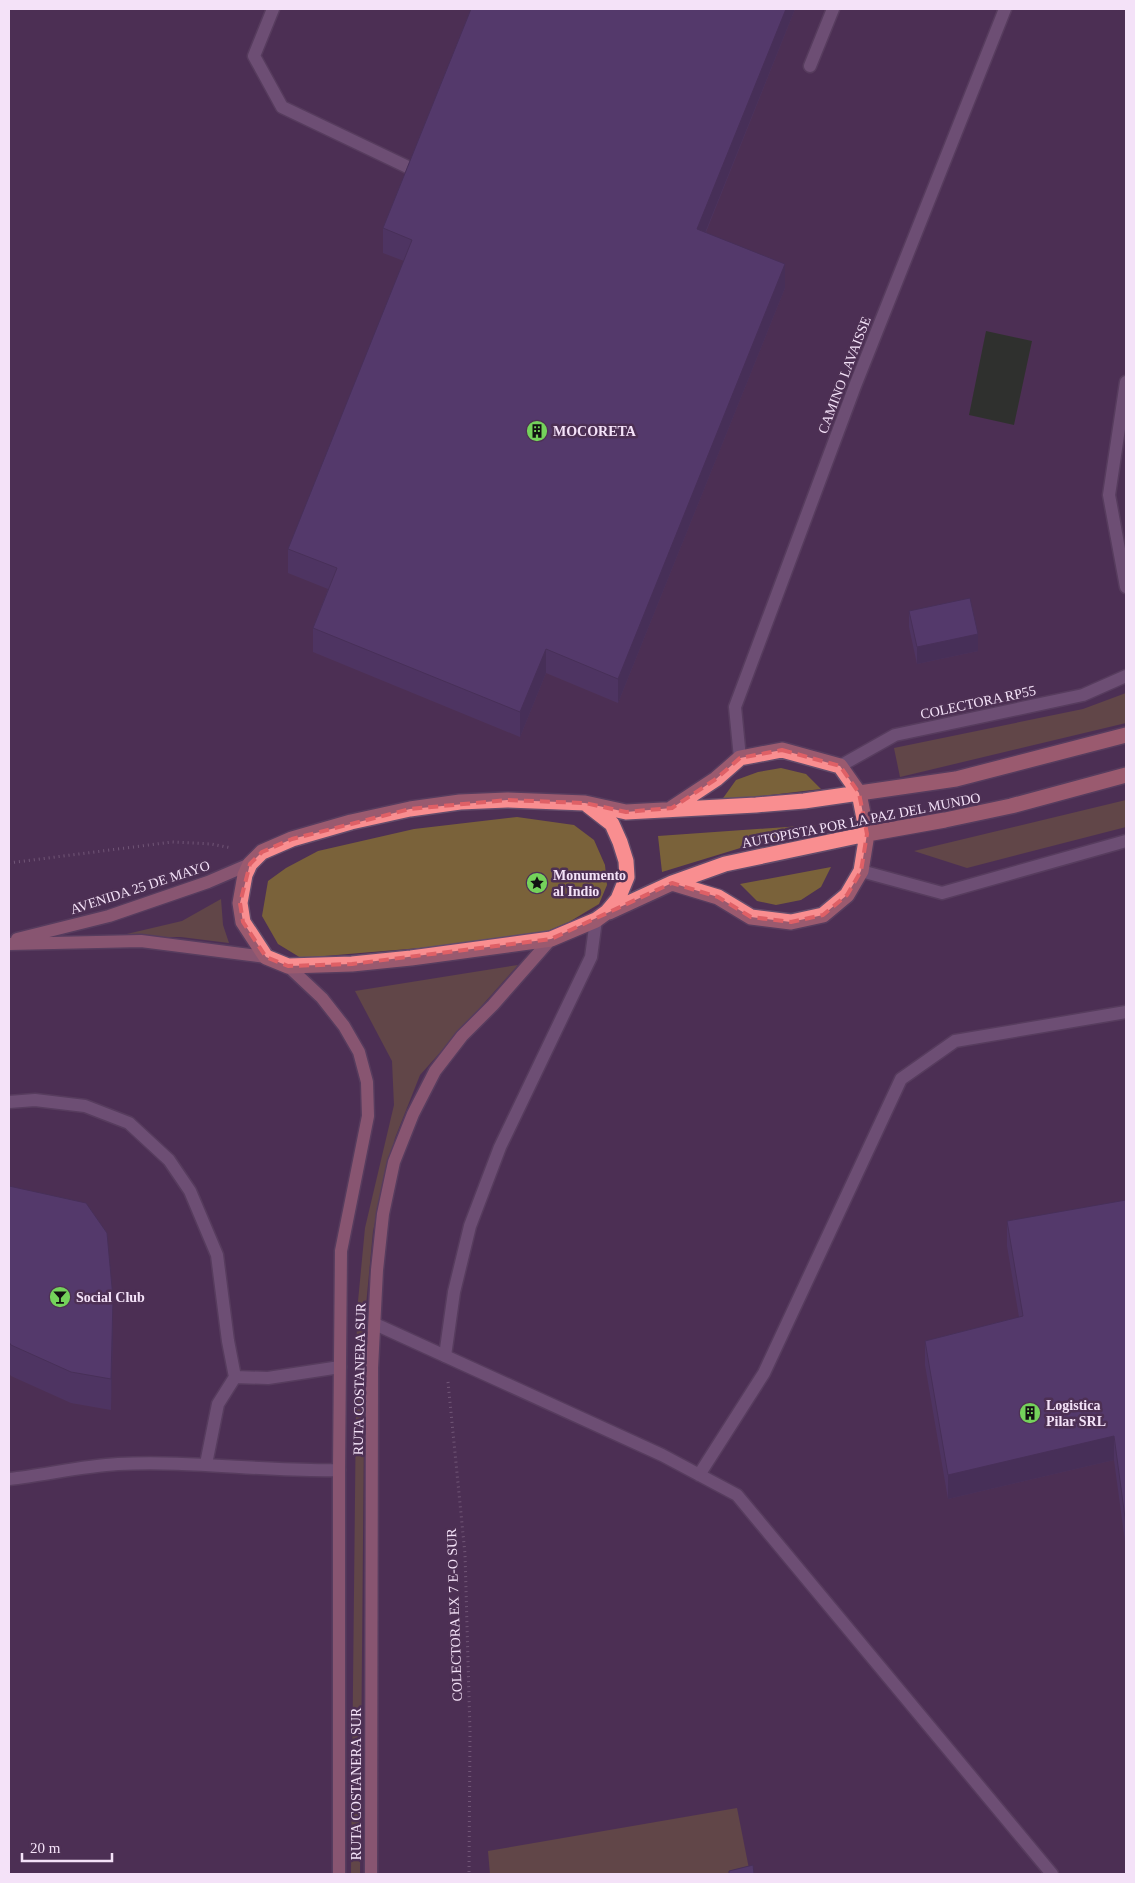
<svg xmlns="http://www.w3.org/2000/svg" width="1135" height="1883" font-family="Georgia,serif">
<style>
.green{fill:#7a623a}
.water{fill:#0d3202}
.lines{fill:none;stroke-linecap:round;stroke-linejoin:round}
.lane-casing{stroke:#644c6b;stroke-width:15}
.street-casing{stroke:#644c6b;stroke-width:15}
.primary-casing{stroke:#644c6b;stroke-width:15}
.highway-casing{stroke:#644c6b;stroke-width:18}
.path{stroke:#9b83a0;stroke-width:3;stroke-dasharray:1 4;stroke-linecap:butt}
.lane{stroke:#94749c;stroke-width:12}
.street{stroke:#94749c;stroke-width:12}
.primary{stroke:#d18495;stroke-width:12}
.highway{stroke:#f98e90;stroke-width:15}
.wall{fill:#513b74}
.shaded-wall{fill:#42305e}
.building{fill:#5e4587;stroke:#42305e}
.marked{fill:none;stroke:#df6066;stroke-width:4;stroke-dasharray:10 6;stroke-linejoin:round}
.labels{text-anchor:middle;stroke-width:5;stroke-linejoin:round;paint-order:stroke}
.street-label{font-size:14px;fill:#f4e2f8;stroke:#4d3054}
.poi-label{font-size:14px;font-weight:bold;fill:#f4e2f8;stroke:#4d3054;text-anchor:start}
</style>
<rect width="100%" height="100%" fill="#4d3054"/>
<path class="green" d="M1126 693V723L900 777 894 748 1083 709Z
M781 768 806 774 821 789 721 801 736 780 758 772Z
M1126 800V827L967 868 914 851Z
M517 817 574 825 594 840 605 865 607 885 599 904 569 922 538 935 503 941 301 958 278 944 262 916 268 881 286 868 318 851 414 829Z
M816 825 662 872 658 836Z
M831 867 821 887 801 900 776 905 757 901 740 884Z
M221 899 223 925 229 943 181 937H114L182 921Z
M518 965 420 1075 395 1138 373 1231 365 1316 360 1874H351L357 1312 365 1228 394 1105 392 1061 355 991Z
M737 1808 750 1874H490L488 1851Z"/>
<path class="water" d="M986 331 1032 341 1014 425 969 415Z"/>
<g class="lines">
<g class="lane-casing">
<path id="lane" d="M273 9 254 56 282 107 416 171
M810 66 833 9
M375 1324 662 1455 737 1495 1052 1874
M699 1475 764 1373 901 1079 955 1041 1126 1012"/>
</g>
<g class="street-casing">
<path id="street" d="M1126 382 1109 495 1126 587
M740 758 735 707 855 386 1005 9
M840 766 895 735 1083 695 1126 676
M861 871 942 893 1126 841
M9 1102 35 1100 85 1106 129 1123 169 1160 190 1191 217 1255 228 1341 235 1377 268 1378 340 1367
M445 1356 454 1292 470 1226 500 1147 591 957 596 920
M206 1464 218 1404 235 1377
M9 1479C45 1475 82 1466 118 1464 192 1460 265 1472 339 1470"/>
</g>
<g class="primary-casing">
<path id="primary" d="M17 939 109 916 208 882 250 864
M9 944 141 941 266 957
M288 966 322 998 344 1026 359 1052 367 1082 368 1116 341 1251 339 1470V1874
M371 1874 372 1368 377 1270 383 1214 394 1162 413 1114 435 1071 462 1036 493 1005 551 939"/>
</g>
<g class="highway-casing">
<path id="highway" d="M585 803 612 824 620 842 626 861 627 877 618 899 607 912 596 920 551 939 411 958 352 964 288 966 266 957 243 922 240 903 245 875 250 864 262 852 292 839 351 822 410 809 460 802 507 800 585 803 626 812 756 805 804 801 956 779 1126 735
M672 808 716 779 740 758 782 750 840 766 859 793 867 834 861 871 847 895 823 915 791 922 751 917 718 897 672 883
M609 912 672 883 725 864 867 834 945 820 1011 806 1126 775"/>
</g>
<path class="path" d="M9 863 172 842 211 844 232 848
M448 1382 465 1554 470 1732 469 1874"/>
<use href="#lane" class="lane"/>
<use href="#street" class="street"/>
<use href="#primary" class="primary"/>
<use href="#highway" class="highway"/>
</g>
<path class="wall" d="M471 9H795L706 232 785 288 618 703 546 673 520 737 313 652V628L328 589 288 573V549L404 261 383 253V228Z
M909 611 978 651 917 664 909 627Z
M9 1186 113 1329 111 1410 71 1403 11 1376 9 1373Z
M1126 1200V1549L1114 1460 948 1499 925 1365V1341L1019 1317 1007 1246V1221Z"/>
<path class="shaded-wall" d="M786 9H795L697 253V229Z
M785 264V288L618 703V679Z
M978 634V651L917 664V647Z
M546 649V673L520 737V712Z
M113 1298V1329L111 1410V1379Z
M1114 1436V1460L948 1499V1475Z"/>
<path class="building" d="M471 9H786L697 229 785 264 618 679 546 649 520 712 313 628 337 568 288 549 412 240 383 228Z
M970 598 978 634 917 647 909 611Z
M9 1186 86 1203 107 1233 113 1298 111 1379 71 1372 11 1345 9 1342Z
M1126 1200V1525L1114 1436 948 1475 925 1341 1023 1316 1007 1221Z
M753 1865 754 1874H729V1871Z"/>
<path d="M0 0H1135V1883H0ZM782 750 840 766 859 793 867 834 861 871 847 895 823 915 791 922 751 917 718 897 672 883 551 939 352 964 288 966 266 957 243 922 240 903 250 864 262 852 292 839 410 809 507 800 585 803 626 812 672 808 716 779 740 758Z" fill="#4d3054" fill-opacity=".55" fill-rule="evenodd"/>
<path class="marked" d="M782 750 840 766 859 793 867 834 861 871 847 895 823 915 791 922 751 917 718 897 672 883 551 939 352 964 288 966 266 957 243 922 240 903 250 864 262 852 292 839 410 809 507 800 585 803 626 812 672 808 716 779 740 758Z"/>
<defs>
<g id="building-disc" transform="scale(1.125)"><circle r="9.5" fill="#74d25b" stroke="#4d3054"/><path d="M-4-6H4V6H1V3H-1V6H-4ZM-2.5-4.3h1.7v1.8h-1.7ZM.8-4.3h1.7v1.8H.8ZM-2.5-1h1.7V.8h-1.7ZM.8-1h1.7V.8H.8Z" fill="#111"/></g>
<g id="sight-disc" transform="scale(1.125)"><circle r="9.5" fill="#74d25b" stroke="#4d3054"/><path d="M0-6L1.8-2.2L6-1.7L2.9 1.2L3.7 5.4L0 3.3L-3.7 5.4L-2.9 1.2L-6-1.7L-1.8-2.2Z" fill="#111"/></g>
<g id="bar-disc" transform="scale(1.125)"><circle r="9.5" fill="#74d25b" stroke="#4d3054"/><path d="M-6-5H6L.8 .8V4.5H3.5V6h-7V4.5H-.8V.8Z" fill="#111"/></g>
</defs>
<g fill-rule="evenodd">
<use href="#building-disc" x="537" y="431"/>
<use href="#sight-disc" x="537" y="883"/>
<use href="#bar-disc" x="60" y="1297"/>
<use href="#building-disc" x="1030" y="1413"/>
</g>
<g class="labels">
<g class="street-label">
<text transform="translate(844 375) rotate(-69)" y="5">CAMINO LAVAISSE</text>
<text transform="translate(978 702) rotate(-12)" y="5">COLECTORA RP55</text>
<text transform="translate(861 820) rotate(-11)" y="5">AUTOPISTA POR LA PAZ DEL MUNDO</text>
<text transform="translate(140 887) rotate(-18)" y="5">AVENIDA 25 DE MAYO</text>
<text transform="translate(359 1379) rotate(-89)" y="5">RUTA COSTANERA SUR</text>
<text transform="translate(454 1615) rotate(-92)" y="5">COLECTORA EX 7 E-O SUR</text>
<text transform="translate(356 1784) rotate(-90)" y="5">RUTA COSTANERA SUR</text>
</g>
<g class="poi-label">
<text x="553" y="436">MOCORETA</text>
<text x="553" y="880">Monumento<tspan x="553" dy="16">al Indio</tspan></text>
<text x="76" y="1302">Social Club</text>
<text x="1046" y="1410">Logistica<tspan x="1046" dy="16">Pilar SRL</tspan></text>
</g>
</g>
<rect width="1135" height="1883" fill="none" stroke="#f4e2f8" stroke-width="20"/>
<path d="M22 1853v8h90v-8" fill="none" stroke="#f4e2f8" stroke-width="2.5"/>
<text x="30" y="1853" font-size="15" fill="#f4e2f8" stroke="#4d3054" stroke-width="4" paint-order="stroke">20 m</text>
</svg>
